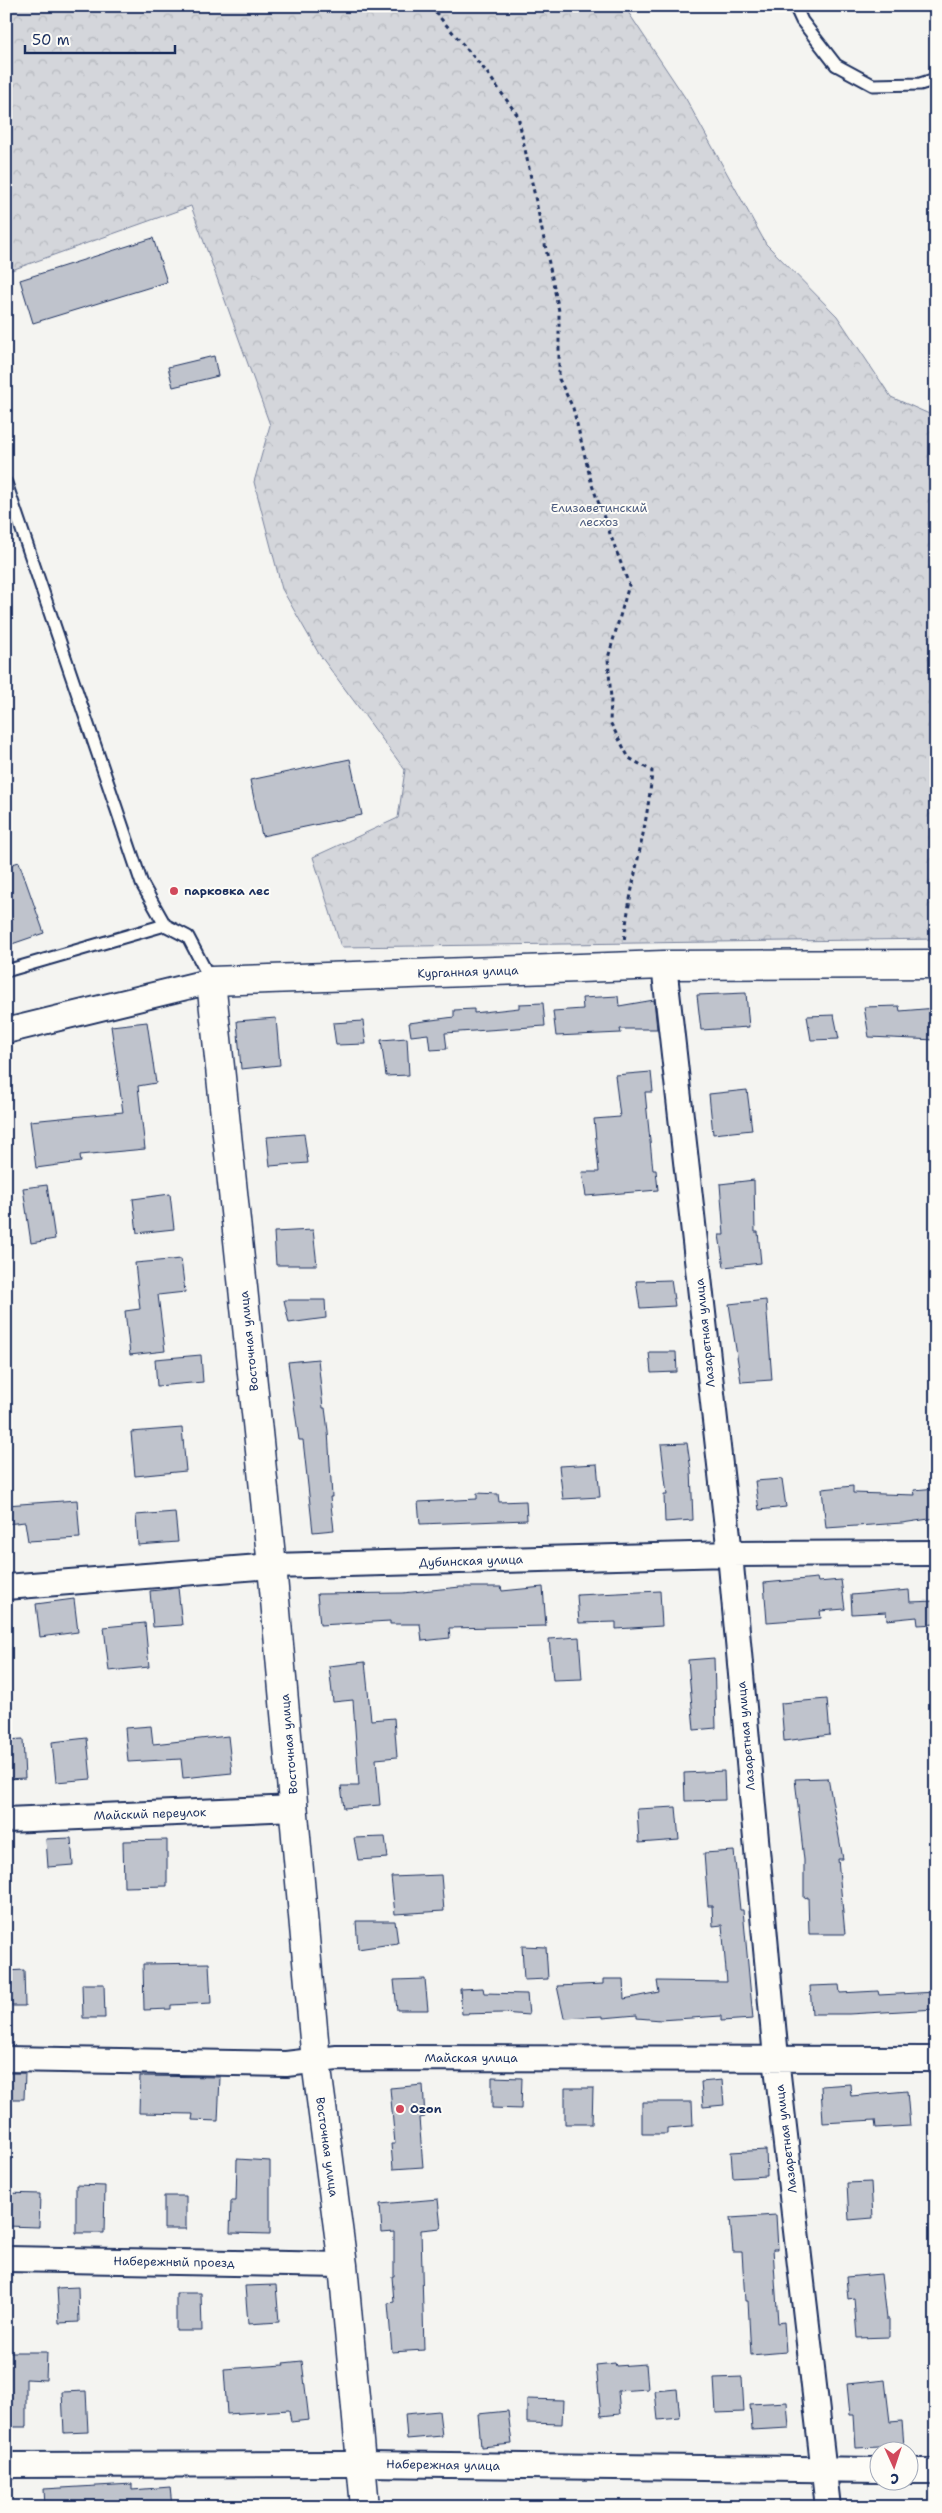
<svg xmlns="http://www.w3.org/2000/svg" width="942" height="2513" font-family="'Shantell Sans',sans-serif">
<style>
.forest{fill:url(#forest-crowns);stroke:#78829c}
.building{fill:#bfc3cc;stroke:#1b2f5e}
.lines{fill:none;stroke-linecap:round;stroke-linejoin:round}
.service-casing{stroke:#1b2f5e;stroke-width:15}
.minor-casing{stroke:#1b2f5e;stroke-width:28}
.tertiary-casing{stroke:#1b2f5e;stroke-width:31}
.path{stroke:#1b2f5e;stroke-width:3;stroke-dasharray:4 4;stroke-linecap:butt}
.service{stroke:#fdfcf7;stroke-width:11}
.minor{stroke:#fdfcf7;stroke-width:24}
.tertiary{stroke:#fdfcf7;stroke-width:28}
.poi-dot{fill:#d1495b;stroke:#fdfcf7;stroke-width:2}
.labels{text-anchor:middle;stroke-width:4;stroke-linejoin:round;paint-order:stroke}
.park-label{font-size:12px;fill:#49597d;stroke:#fdfcf7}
.poi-label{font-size:12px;font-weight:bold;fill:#1b2f5e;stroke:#fdfcf7;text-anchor:start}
.street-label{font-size:12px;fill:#1b2f5e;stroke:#fdfcf7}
</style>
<defs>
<pattern id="forest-crowns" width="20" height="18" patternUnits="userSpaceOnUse" patternTransform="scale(1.25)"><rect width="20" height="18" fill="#d4d6db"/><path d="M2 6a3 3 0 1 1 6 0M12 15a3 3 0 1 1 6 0" fill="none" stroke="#b5b8be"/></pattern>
</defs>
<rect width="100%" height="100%" fill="#f4f4f1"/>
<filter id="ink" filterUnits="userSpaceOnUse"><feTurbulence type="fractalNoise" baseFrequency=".02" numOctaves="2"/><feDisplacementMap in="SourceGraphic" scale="10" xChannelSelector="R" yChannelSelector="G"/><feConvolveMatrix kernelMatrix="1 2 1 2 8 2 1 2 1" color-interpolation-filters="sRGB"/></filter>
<g filter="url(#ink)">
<path class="forest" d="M6 6H624L686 99 766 244 837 316 891 397 936 417V939L341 947 313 857 398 818 405 770 319 654 282 589 254 482 270 425 191 206 6 272Z"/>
<path class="building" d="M153 238 167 282 33 323 20 280Z
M214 356 218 376 173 387 168 367Z
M350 759 362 815 262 836 250 780Z
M19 862 44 933 9 945 6 936V866Z
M746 993 749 1027 701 1030 697 995Z
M618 996 619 1006 654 1000 657 1029H620L621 1033 556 1036 553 1011 583 1009 582 998Z
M543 1003 545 1026 445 1033 447 1049 430 1050 428 1034 411 1036 409 1023 454 1017V1010L474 1009V1013L519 1008V1004Z
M899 1006 900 1011 936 1008V1040L869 1037 864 1007Z
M834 1015 839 1039 811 1040 807 1016Z
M276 1018 280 1065 241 1069 237 1021Z
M363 1021 366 1044 336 1045 333 1023Z
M147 1022 156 1083 138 1086 145 1149 80 1155 81 1162 36 1168 30 1121 123 1112 111 1026Z
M407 1038 409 1075 386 1076 381 1040Z
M651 1072 653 1092H645L653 1170H656L658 1190 586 1196 582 1172H599L594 1119 620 1117 615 1075Z
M747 1090 752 1130 713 1134 709 1094Z
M304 1134 308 1163 270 1166 267 1137Z
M754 1180 755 1232H758L761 1263 724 1267 719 1235H724L720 1184Z
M47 1185 55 1239 31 1243 23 1188Z
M170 1194 174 1229 137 1233 133 1199Z
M313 1230 317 1265H276L274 1232Z
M181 1259 185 1292 158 1295 165 1351 130 1355 125 1311 140 1309 135 1263Z
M671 1280 675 1306 640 1308 636 1281Z
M284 1300H325L326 1318 289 1323Z
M766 1300 772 1380 741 1382 729 1304Z
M649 1352H676L677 1372 651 1373Z
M201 1355 203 1382 157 1386 155 1359Z
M318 1359 323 1408H325L328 1431 332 1497H330L334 1530 313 1532 303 1440H299L288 1362Z
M182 1428 186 1471 135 1476 131 1432Z
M687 1443 691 1470 693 1520 665 1522 664 1495H667L661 1444Z
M597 1464 600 1497 563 1499 559 1466Z
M782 1479 786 1507 759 1510 755 1481Z
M853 1486V1493L915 1495 914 1490 936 1488V1518L902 1523 826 1528 822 1489Z
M477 1493 498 1494 499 1502 526 1501 527 1520 420 1524 418 1502 477 1499Z
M77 1500 80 1538 28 1541 25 1522 6 1524V1505Z
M175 1512 178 1542 138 1545 136 1515Z
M817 1578 818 1582 841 1580 845 1609 820 1611 821 1618 767 1622 764 1583Z
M460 1587H501L502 1591 543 1587 546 1626 449 1628 450 1638 422 1641 420 1624H390V1621L320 1625 317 1594 403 1593Z
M178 1588 182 1625 153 1627 150 1591Z
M909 1590 910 1602 936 1601V1624L918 1625 917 1617 887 1620 886 1612 852 1614 851 1595Z
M660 1591 662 1626 616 1629V1622L579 1623 577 1595Z
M74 1599 78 1632 40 1637 36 1604Z
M145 1623 149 1667 109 1671 104 1627Z
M579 1637 582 1679 553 1680 549 1639Z
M714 1658 716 1728 694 1730 688 1660Z
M365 1662 371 1720 394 1718 397 1757 376 1759 380 1805 344 1808 341 1786H359L353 1700 333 1702 329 1666Z
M827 1699 830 1735 784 1741 781 1703Z
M151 1726 153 1744 228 1736 232 1773 183 1778 181 1759 128 1762 125 1728Z
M87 1738 91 1779 56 1782 52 1742Z
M23 1739 25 1778 6 1779V1740Z
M724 1771 725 1800 685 1801 684 1773Z
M828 1778 843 1859H838L845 1934H809L808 1897 804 1898V1860L795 1779Z
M676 1807 679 1840 639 1843 637 1809Z
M385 1837 388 1858 358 1860 354 1838Z
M71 1838 73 1865 48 1867 46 1839Z
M167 1840V1886L124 1887 123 1841Z
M734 1851 740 1910H743L753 2019 721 2021V2016L661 2020 637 2018V2015L603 2018V2016L564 2018 557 1986 603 1984V1979H623L624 1999 659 1992 657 1981 727 1982 722 1925 713 1926 712 1906H708L704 1853Z
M441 1875 444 1911 395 1914 391 1877Z
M356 1921H395L398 1943 358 1949Z
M522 1946 546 1947 548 1979 524 1980Z
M209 1963 211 2003 171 2005V2009L144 2010 143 1964Z
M24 1970 25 2006H6V1971Z
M425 1979 428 2010H397L394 1980Z
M82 1984H104L105 2018H83Z
M839 1985 840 1993 878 1991 879 1995 936 1992V2009L849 2014H812L810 1986Z
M483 1988 484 1993 527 1994 529 2015 502 2013 462 2014 460 1989Z
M6 2073H25L24 2099H6Z
M140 2076 220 2077 218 2121 192 2120 193 2114 139 2113Z
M492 2077 522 2078 521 2109 492 2108Z
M722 2080 724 2105 703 2107 701 2082Z
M850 2084 851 2096 907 2091 910 2126 876 2128 875 2120 823 2123 821 2086Z
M423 2085 425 2117 419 2118 423 2167 393 2169 391 2144H395L390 2088Z
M565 2088H593L592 2124H565Z
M642 2102H692L693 2126 667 2128V2134H642Z
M766 2150 767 2176 733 2178 731 2152Z
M237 2159 270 2161V2234L230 2233 231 2201H236Z
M871 2182 873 2218 849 2220 847 2183Z
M76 2185 105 2186 104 2233H76Z
M6 2193 40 2194 39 2227 6 2226Z
M164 2196H186V2229H164Z
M438 2199 441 2228 421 2230 424 2350 392 2352 388 2303 394 2302 392 2276H394V2232L382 2233 380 2204Z
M776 2215 778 2249H773L778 2323 784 2322 786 2352 751 2355 748 2301H745L742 2252H733L730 2218Z
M881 2274 886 2319H889V2337L857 2338 854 2298 848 2299 846 2277Z
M276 2285 279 2322 248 2324 245 2286Z
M78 2287 79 2322 59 2323 57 2288Z
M176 2293H201L202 2331H176Z
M6 2352H47L46 2380 26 2379V2427H6Z
M302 2361 309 2420 291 2422 289 2410 227 2414 224 2369 284 2365 283 2363Z
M615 2363 616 2366 646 2364 648 2389 618 2391 620 2414 601 2416 596 2365Z
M742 2377 744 2412 716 2413 714 2378Z
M885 2380 890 2422 902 2421 904 2446 856 2448 854 2415H850L847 2384Z
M677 2389 680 2418 658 2420 655 2391Z
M86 2391 88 2432 64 2433 62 2392Z
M527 2399 563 2400 562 2424 527 2423Z
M787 2402 789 2428 752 2430 750 2404Z
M439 2411 442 2436 407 2439 405 2414Z
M508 2411 512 2444 481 2447 478 2414Z
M132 2484V2490L170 2487 172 2507H45L44 2489Z"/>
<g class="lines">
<g class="service-casing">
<path id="service" d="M795 6 802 21 836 65 873 85 920 84 936 79
M6 483 142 884 165 925 188 937 211 981
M6 971 165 925"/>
</g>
<g class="minor-casing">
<path id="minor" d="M664 965 730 1554 776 2058 828 2507
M6 1031 211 981
M6 1587 272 1566 730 1554 936 1553
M6 1820 295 1808
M6 2059 286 2064 337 2058 936 2059
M6 2259 343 2265
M6 2465 360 2464 880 2470
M910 2471H936"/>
</g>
<g class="tertiary-casing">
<path id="tertiary" d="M365 2507 343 2265 316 2062 272 1566 211 981 664 965 936 964"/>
</g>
<path class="path" d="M430 6 485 70 518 116 559 311V379L573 408 592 485 629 585 608 658 611 699 610 722 629 758 652 771C648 829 629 885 624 943"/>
<use href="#service" class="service"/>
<use href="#minor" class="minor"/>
<use href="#tertiary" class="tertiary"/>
</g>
</g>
<g class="poi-dot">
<circle cx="174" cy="891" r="5"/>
<circle cx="400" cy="2109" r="5"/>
</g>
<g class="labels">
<g class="park-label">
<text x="599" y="512">Елизаветинский<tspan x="599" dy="14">лесхоз</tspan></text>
</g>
<g class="poi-label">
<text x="184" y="895">парковка лес</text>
<text x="410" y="2113">Ozon</text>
</g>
<g class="street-label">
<text transform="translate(468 972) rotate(-2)" y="4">Курганная улица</text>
<text transform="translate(705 1333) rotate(-96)" y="4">Лазаретная улица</text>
<text transform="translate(249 1341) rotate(-96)" y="4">Восточная улица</text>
<text transform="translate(471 1561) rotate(-2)" y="4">Дубинская улица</text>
<text transform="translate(746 1736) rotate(-95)" y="4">Лазаретная улица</text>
<text transform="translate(289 1744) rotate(-95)" y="4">Восточная улица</text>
<text transform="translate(150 1814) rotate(-2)" y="4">Майский переулок</text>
<text x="471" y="2062">Майская улица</text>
<text transform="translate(786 2139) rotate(-97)" y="4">Лазаретная улица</text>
<text transform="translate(327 2147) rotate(82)" y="4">Восточная улица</text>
<text transform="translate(174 2262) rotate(1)" y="4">Набережный проезд</text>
<text transform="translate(443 2465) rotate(1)" y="4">Набережная улица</text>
</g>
</g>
<rect width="942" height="2513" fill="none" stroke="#fdfcf7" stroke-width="25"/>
<rect x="12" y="12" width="917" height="2488" fill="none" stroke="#1b2f5e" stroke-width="2" filter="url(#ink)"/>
<g transform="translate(894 2466) rotate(177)"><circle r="24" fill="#fdfcf7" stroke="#a3aaba"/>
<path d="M0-4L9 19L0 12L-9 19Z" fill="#d1495b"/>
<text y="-8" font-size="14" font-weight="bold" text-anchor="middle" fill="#1b2f5e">С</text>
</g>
<path d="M25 45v8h150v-8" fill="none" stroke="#1b2f5e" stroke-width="2.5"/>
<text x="32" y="45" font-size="15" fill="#1b2f5e" stroke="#fdfcf7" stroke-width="4" paint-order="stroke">50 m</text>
</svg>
